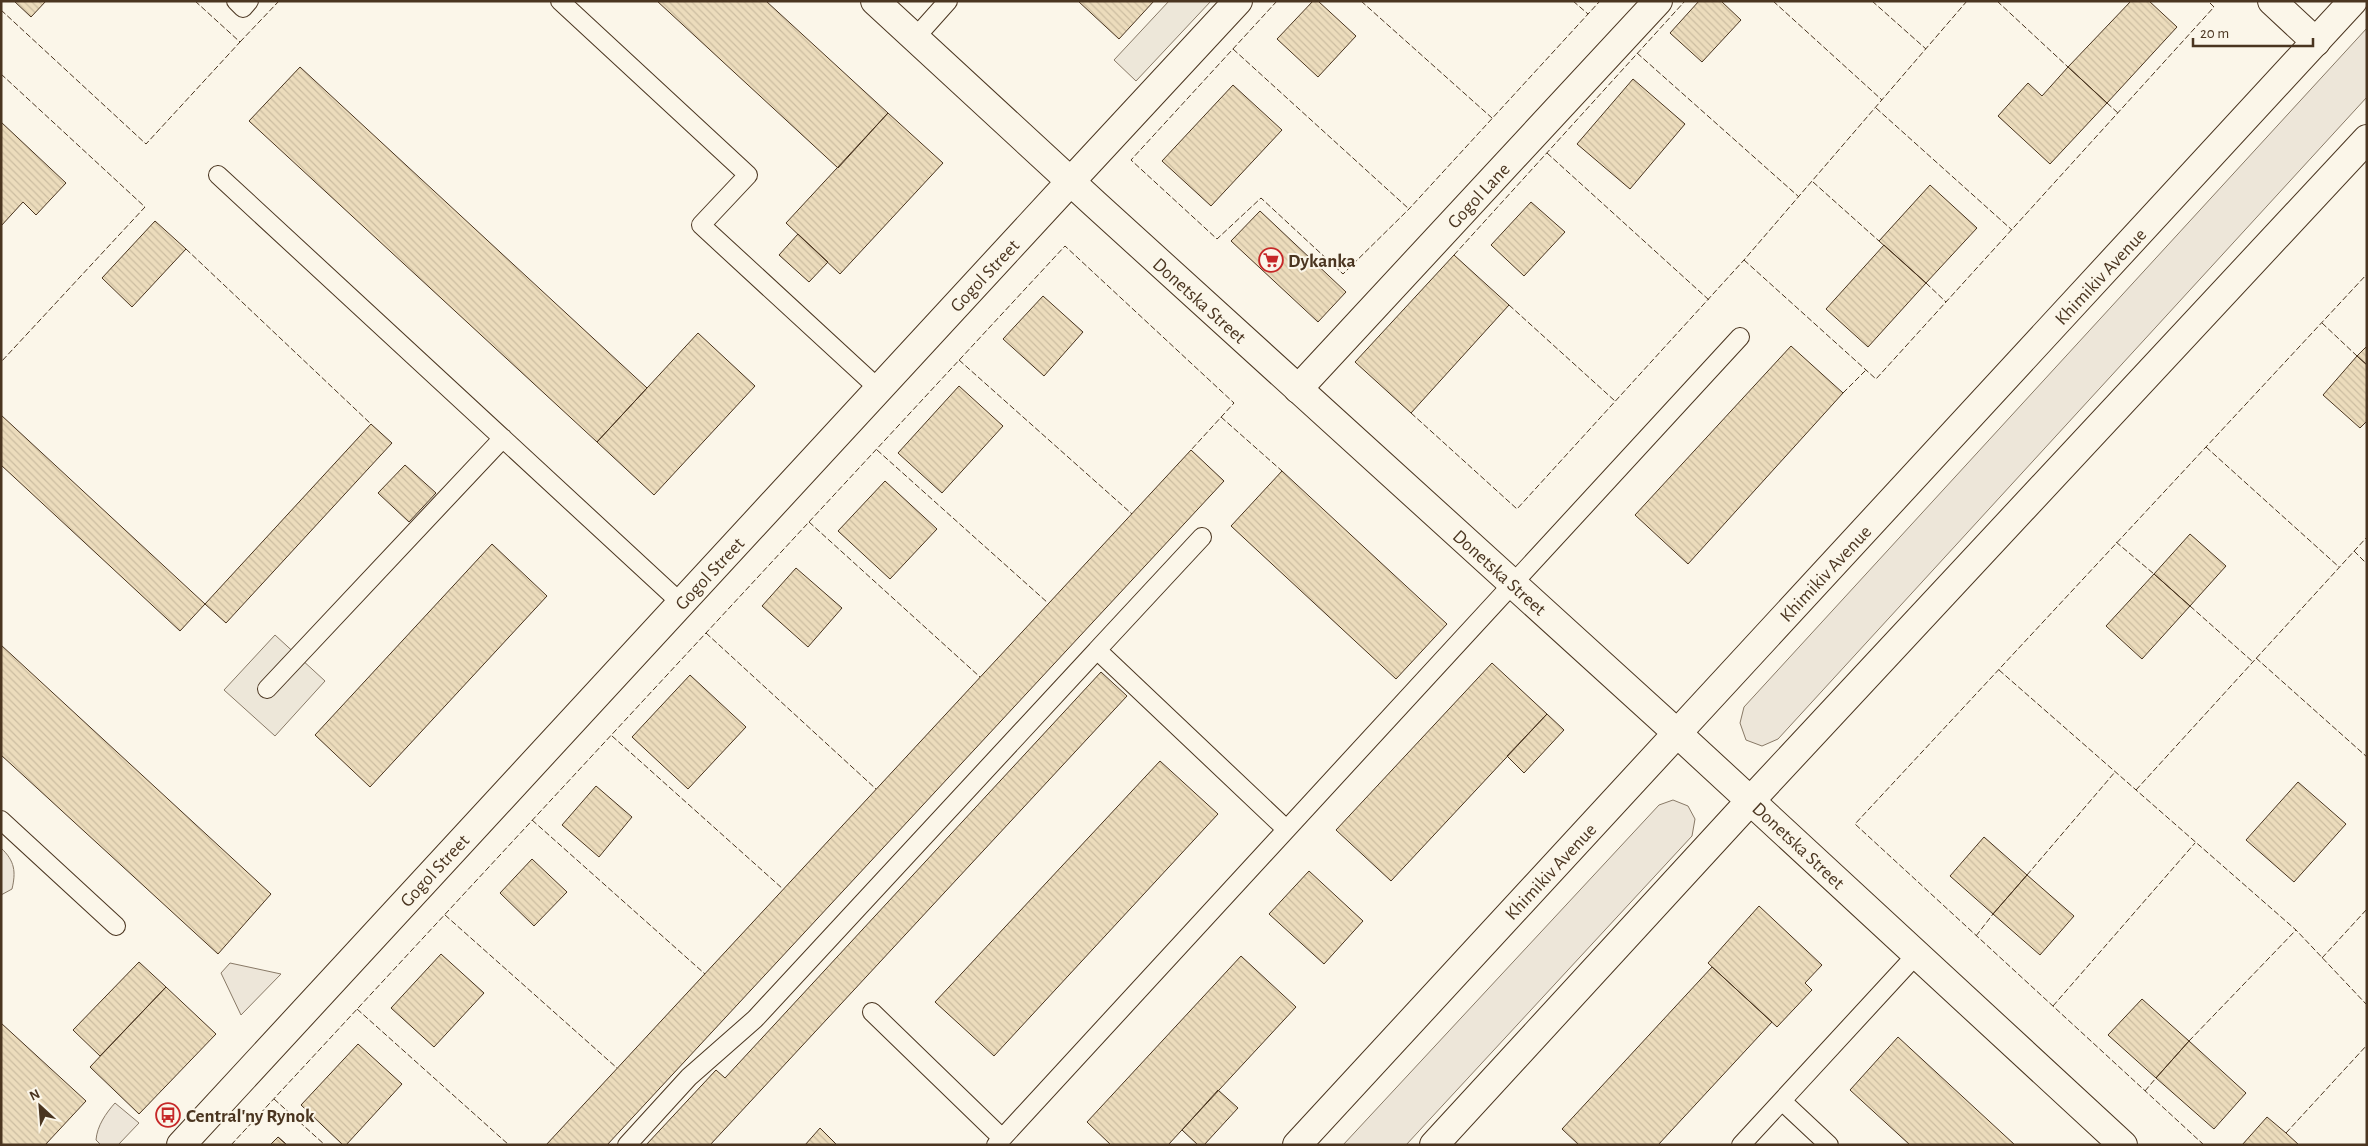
<svg xmlns="http://www.w3.org/2000/svg" width="2368" height="1146" font-family="'Alegreya Sans',sans-serif">
<style>
.green{fill:#ede6d9;stroke:#887966}
.parking{fill:#ede7d9;stroke:#887966}
.building{fill:url(#building-back-hatch);stroke:#4a3520}
.lines{fill:none;stroke-linecap:round;stroke-linejoin:round}
.lane-casing{stroke:#4a3520;stroke-width:20}
.street-casing{stroke:#4a3520;stroke-width:30}
.secondary-casing{stroke:#4a3520;stroke-width:30}
.lane{stroke:#fbf6e9;stroke-width:18}
.street{stroke:#fbf6e9;stroke-width:28}
.secondary{stroke:#fbf6e9;stroke-width:28}
.fence{stroke:#4a3520;stroke-width:1;stroke-dasharray:6 2.5;stroke-linecap:butt}
.labels{text-anchor:middle;stroke-width:4;stroke-linejoin:round;paint-order:stroke}
.street-label{font-size:19px;fill:#4a3520;stroke:#fbf6e9}
.poi-label{font-size:19px;font-weight:bold;fill:#4a3520;stroke:#fbf6e9;text-anchor:start}
</style>
<defs>
<pattern id="building-back-hatch" width="6" height="6" patternUnits="userSpaceOnUse" patternTransform="scale(1.25)"><rect width="6" height="6" fill="#ecdcbc"/><path d="M-1 5l2 2M0 0l6 6M5-1l2 2" fill="none" stroke="#ccbda1"/></pattern>
</defs>
<rect width="100%" height="100%" fill="#fbf6e9"/>
<path class="green" d="M2367 28V97L1778 739 1762 746 1746 740 1740 723 1744 707Z
M1673 800 1688 806 1695 819 1692 836 1406 1145H1343L1659 805Z
M1 848C15 861 16 872 12 889L1 895Z
M230 963 281 974 241 1015 221 973Z
M115 1103 139 1123 118 1145H101L96 1140C97 1126 106 1113 115 1103Z"/>
<path class="parking" d="M1169 1H1211L1136 81 1114 60Z
M275 635 325 681 275 736 224 690Z"/>
<path class="building" d="M14 1H46L31 17Z
M657 1H766L888 113 838 168Z
M1078 1H1154L1119 39Z
M1313 1H1318L1356 36 1318 77 1277 39Z
M1699 1H1721L1741 20 1702 62 1670 33Z
M2131 1H2149L2177 27 2107 103 2068 67Z
M300 67 647 388 597 442 249 121Z
M2068 67 2107 103 2050 164 1998 116 2028 83 2042 96Z
M1633 79 1685 124 1630 189 1577 144Z
M1233 85 1282 130 1211 206 1162 161Z
M888 113 943 163 840 274 786 223Z
M1 122 66 183 36 215 23 202 1 226Z
M1930 185 1977 228 1926 283 1879 241Z
M1531 202 1565 232 1524 276 1491 245Z
M1260 211 1346 292 1318 322 1231 241Z
M155 221 186 249 132 307 102 278Z
M798 234 828 262 809 282 779 255Z
M1884 245 1926 283 1868 347 1826 309Z
M1454 255 1509 305 1411 413 1355 362Z
M1043 296 1083 332 1044 376 1003 339Z
M698 333 755 386 654 495 597 442Z
M1791 346 1843 393 1688 564 1635 515Z
M2367 346V365L2357 356Z
M2357 356 2367 365V421L2360 428 2323 395Z
M959 386 1003 426 942 493 898 453Z
M1 415 205 604 180 631 1 465Z
M371 424 392 443 226 623 205 604Z
M1191 450 1224 481 607 1145H546Z
M405 465 436 493 409 522 378 493Z
M1282 471 1447 624 1396 679 1231 526Z
M885 481 937 529 890 579 838 531Z
M2190 534 2226 566 2190 606 2154 574Z
M492 544 547 596 370 787 315 735Z
M796 568 842 608 808 647 762 606Z
M2154 574 2190 606 2142 659 2106 626Z
M1 645 271 894 218 954 1 755Z
M1492 663 1547 714 1391 881 1336 830Z
M1101 672 1127 696 710 1145H646L716 1070 725 1078Z
M690 675 746 727 688 789 632 737Z
M1547 714 1564 730 1524 773 1507 756Z
M1160 761 1218 814 994 1056 935 1002Z
M2298 782 2346 824 2294 882 2246 840Z
M596 786 632 817 599 857 562 825Z
M1984 837 2027 875 1993 914 1950 876Z
M532 859 567 892 534 926 500 893Z
M1309 871 1363 921 1324 964 1269 914Z
M2027 875 2074 916 2040 955 1993 914Z
M1759 906 1822 965 1805 983 1812 990 1777 1027 1708 963Z
M441 954 484 993 434 1047 391 1008Z
M1241 956 1296 1007 1168 1145H1111L1087 1122Z
M139 962 166 987 100 1056 73 1030Z
M1712 967 1772 1022 1658 1145H1579L1562 1129Z
M166 987 216 1034 139 1114 90 1067Z
M2142 999 2189 1041 2156 1078 2108 1035Z
M1 1023 86 1101 45 1145H1Z
M1898 1037 2015 1145H1910L1850 1090Z
M2189 1041 2246 1093 2214 1129 2156 1078Z
M358 1044 402 1084 346 1145H343L301 1105Z
M1218 1090 1238 1108 1204 1145H1198L1182 1130Z
M2267 1117 2286 1133 2299 1145H2242Z
M820 1128 837 1145H805Z
M278 1137 287 1145H270Z
M278 1137 287 1145H270Z"/>
<g class="lines">
<g class="lane-casing">
<path id="lane" d="M236 1 243 8 249 1
M560 1 748 175 701 225 879 389
M915 38 948 1
M218 175 681 603
M1202 537 1097 650 1286 829
M267 689 503 438
M1 820 116 926
M872 1012 1002 1138
M1782 1101 1829 1145
M627 1145 689 1077 755 1019 1097 650
M996 1145 1740 337
M1741 1145 1917 954"/>
</g>
<g class="street-casing">
<path id="street" d="M2272 1 2316 42
M1070 182 1238 1
M1298 389 1658 1"/>
</g>
<g class="secondary-casing">
<path id="secondary" d="M875 1 1095 204 1677 733 2123 1145
M181 1145 1070 182
M1297 1145 2353 1
M1434 1145 1751 800 2367 139"/>
</g>
<use href="#lane" class="lane"/>
<use href="#street" class="street"/>
<use href="#secondary" class="secondary"/>
<path class="fence" d="M1277 1 1131 160 1217 239 1261 198 1343 274 1409 209 1600 1
M1361 1 1492 118
M1573 1 1588 14
M1773 1 1882 100
M1872 1 1926 49
M1997 1 2068 67
M1 10 146 144 240 42 195 1
M240 42 279 1
M1233 49 1409 209
M1637 53 1799 197
M1 74 145 207 1 362
M2107 103 2118 113
M1876 108 2012 230
M1547 153 1709 300
M1813 182 1879 241
M186 249 371 424
M1454 255 1685 1
M1744 260 1876 379 2214 7 2208 1
M1926 283 1946 302
M1509 305 1615 401
M2322 323 2357 356
M959 360 1132 514
M1843 393 1866 370
M1411 413 1517 509 1744 260 1967 1
M1221 417 1282 471
M2206 447 2339 567
M877 450 1048 603
M809 522 980 677
M2116 542 2154 574
M2354 551 2367 564
M2190 606 2253 662
M706 633 876 789
M2256 658 2367 757
M1999 670 2296 930 2367 1005
M612 736 783 889
M2136 790 2367 537
M532 820 705 974
M2027 875 2115 772
M445 915 617 1068
M1976 936 1993 914
M2322 958 2367 909
M2053 1006 2195 843
M357 1009 509 1145
M2189 1041 2296 930
M2145 1091 2156 1078
M274 1099 325 1145
M2286 1133 2367 1045
M231 1145 1065 246 1234 403 1191 450
M2204 1145 1855 824 2367 274"/>
</g>
<defs>
<g id="supermarket-ring" transform="scale(1.25)"><circle r="9.5" fill="#fbf6e9" stroke="#c62828" stroke-width="1.5"/><path d="M-6-5.5h2.5l.6 2H6L4.5 2H-2.5L-4.4-4H-6ZM-1.5 3.2a1.3 1.3 0 1 0 .1 0ZM3 3.2a1.3 1.3 0 1 0 .1 0Z" fill="#c62828"/></g>
<g id="bus-ring" transform="scale(1.25)"><circle r="9.5" fill="#fbf6e9" stroke="#c62828" stroke-width="1.5"/><path d="M-5-6H5V4H4V6H2V4H-2V6H-4V4H-5ZM-3.5-4V0h7V-4ZM-3.5 1.2v1.5H-2V1.2ZM2 1.2v1.5H3.5V1.2Z" fill="#c62828"/></g>
</defs>
<g fill-rule="evenodd">
<use href="#supermarket-ring" x="1271" y="260"/>
<use href="#bus-ring" x="168" y="1115"/>
</g>
<g class="labels">
<g class="street-label">
<text transform="translate(1478 195) rotate(-47)" y="7">Gogol Lane</text>
<text transform="translate(984 275) rotate(-47)" y="7">Gogol Street</text>
<text transform="translate(2100 276) rotate(-47)" y="7">Khimikiv Avenue</text>
<text transform="translate(1200 300) rotate(42)" y="7">Donetska Street</text>
<text transform="translate(1500 572) rotate(42)" y="7">Donetska Street</text>
<text transform="translate(709 573) rotate(-47)" y="7">Gogol Street</text>
<text transform="translate(1825 573) rotate(-47)" y="7">Khimikiv Avenue</text>
<text transform="translate(1799 845) rotate(43)" y="7">Donetska Street</text>
<text transform="translate(434 870) rotate(-47)" y="7">Gogol Street</text>
<text transform="translate(1550 871) rotate(-47)" y="7">Khimikiv Avenue</text>
</g>
<g class="poi-label">
<text x="1288" y="267">Dykanka</text>
<text x="186" y="1122">Central'ny Rynok</text>
</g>
</g>
<rect width="2368" height="1146" fill="none" stroke="#4a3520" stroke-width="5"/>
<g transform="translate(40 1106) rotate(334)" stroke="#fbf6e9" stroke-width="4" paint-order="stroke">
<path d="M0-4L9 19L0 12L-9 19Z" fill="#4a3520"/>
<text y="-8" font-size="14" font-weight="bold" text-anchor="middle" fill="#4a3520">N</text>
</g>
<path d="M2193 38v8h120v-8" fill="none" stroke="#4a3520" stroke-width="2.5"/>
<text x="2200" y="38" font-size="15" fill="#4a3520" stroke="#fbf6e9" stroke-width="4" paint-order="stroke">20 m</text>
</svg>
